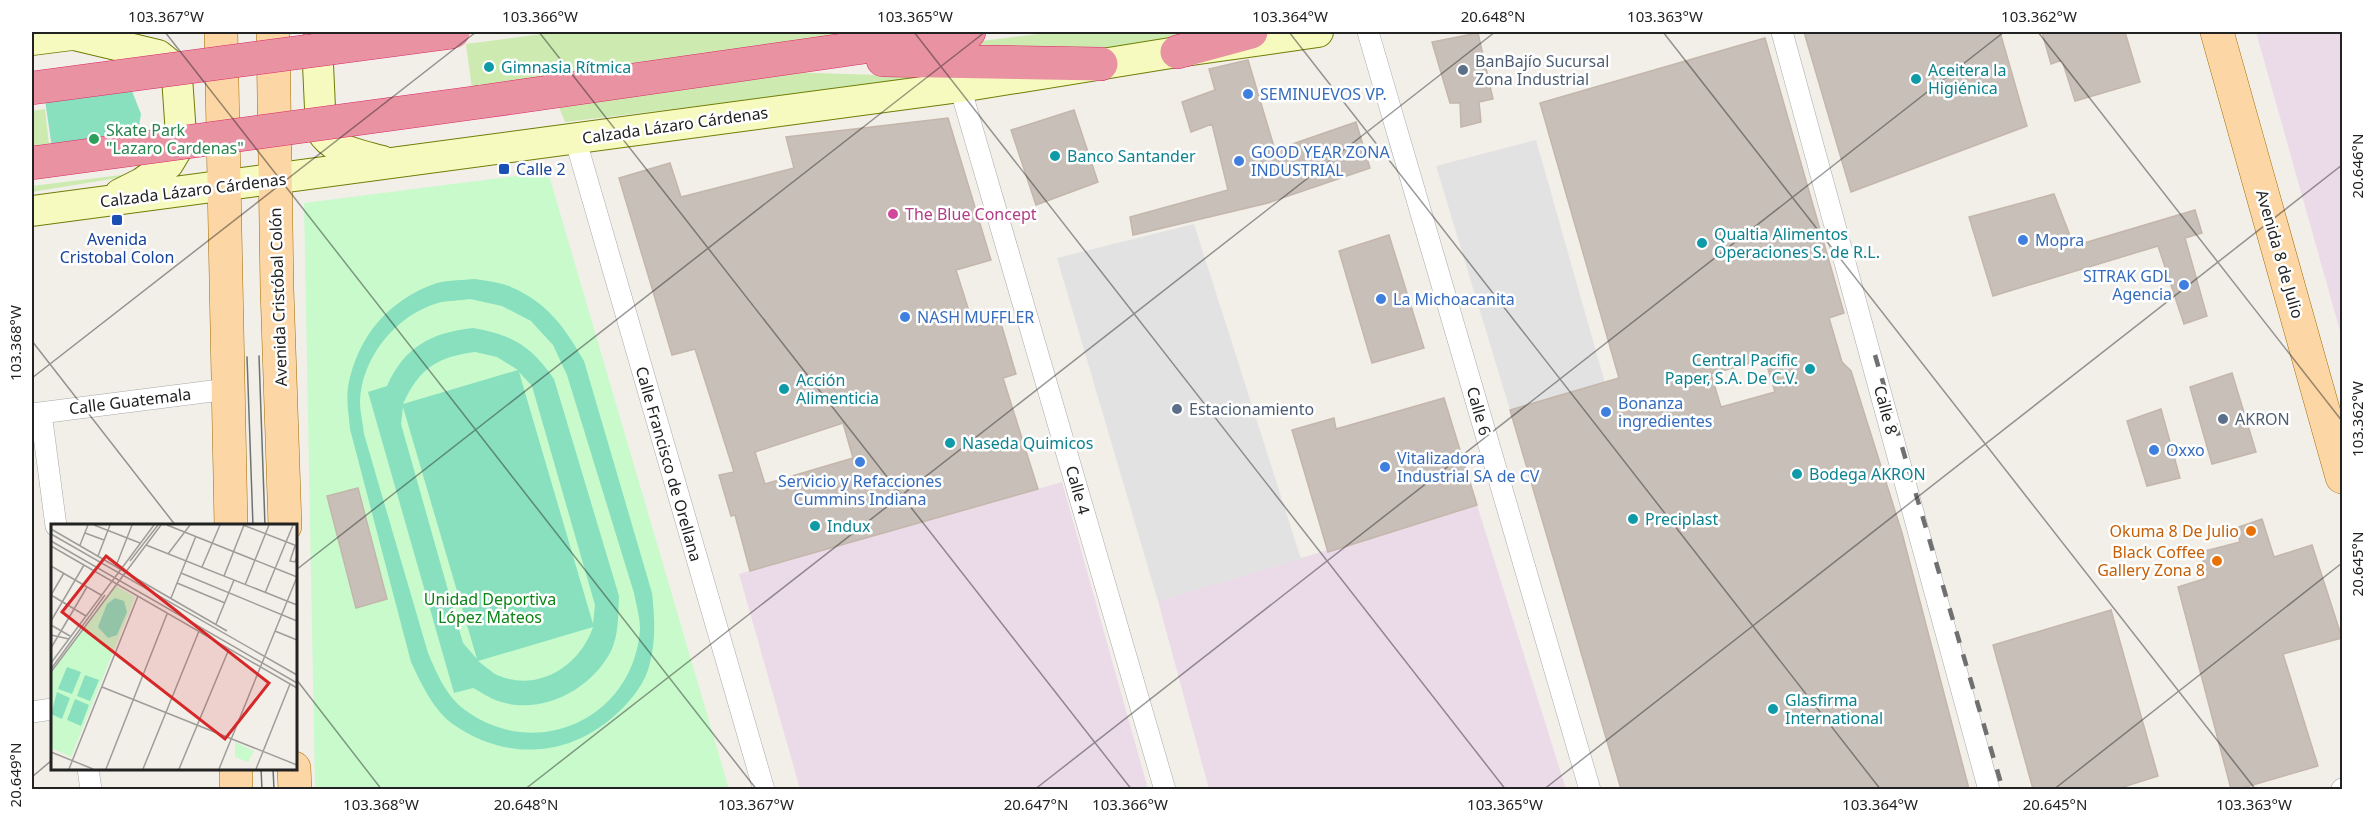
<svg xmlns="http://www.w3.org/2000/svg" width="2374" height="821" font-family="'Noto Sans',sans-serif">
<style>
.industrial{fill:#ebdbe8}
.grass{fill:#cdebb0}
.park{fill:#c8facc}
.pitch{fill:#88e0be;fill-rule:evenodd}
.parking{fill:#e2e2e2}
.building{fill:#c7bfb8;stroke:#c4b6ab;stroke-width:1.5;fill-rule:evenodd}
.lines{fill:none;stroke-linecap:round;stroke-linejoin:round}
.minor-casing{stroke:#a9a9a9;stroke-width:22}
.secondary-casing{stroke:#707d05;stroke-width:32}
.primary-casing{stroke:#a06b00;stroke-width:34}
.motorway-casing{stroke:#dc2a67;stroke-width:34}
.minor{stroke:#fff;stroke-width:21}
.secondary{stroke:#f7fabf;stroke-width:30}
.primary{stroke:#fcd6a4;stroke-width:33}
.motorway{stroke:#e892a2;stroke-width:33}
.tram{stroke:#707070;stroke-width:1.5}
.rail{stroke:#707070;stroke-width:4.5;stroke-dasharray:12 12;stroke-linecap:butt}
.motorway-bridge-casing{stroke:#dc2a67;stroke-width:34;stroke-linecap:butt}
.motorway-bridge{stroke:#e892a2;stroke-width:33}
.ticks{fill:none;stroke:#222;stroke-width:1.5;stroke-opacity:0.45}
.culture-dot{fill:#0f9aa8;stroke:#fff;stroke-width:2}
.service-dot{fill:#5c6f8a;stroke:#fff;stroke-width:2}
.shop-dot{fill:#3f7fe0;stroke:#fff;stroke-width:2}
.leisure-dot{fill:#2e9e5b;stroke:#fff;stroke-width:2}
.transit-dot{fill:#1a4fb4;stroke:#fff;stroke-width:2}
.hotel-dot{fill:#d1479c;stroke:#fff;stroke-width:2}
.food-dot{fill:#e8710a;stroke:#fff;stroke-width:2}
.labels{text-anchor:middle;stroke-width:5;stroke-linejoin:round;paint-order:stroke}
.service-label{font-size:16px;fill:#4e5e75;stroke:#fff;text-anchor:start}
.culture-label{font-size:16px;fill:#0d838f;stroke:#fff;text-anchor:start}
.shop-label{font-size:16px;fill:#366cbe;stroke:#fff;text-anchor:start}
.street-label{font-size:16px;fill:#222;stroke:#fff}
.leisure-label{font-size:16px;fill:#27864d;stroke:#fff;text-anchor:start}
.transit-label{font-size:16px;fill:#164399;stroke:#fff;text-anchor:start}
.hotel-label{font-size:16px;fill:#b23c85;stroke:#fff;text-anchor:start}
.food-label{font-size:16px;fill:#c56008;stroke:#fff;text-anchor:end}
.park-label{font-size:16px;fill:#0c8416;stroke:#fff}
.inset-road{fill:none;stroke:#9f9d99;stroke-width:1.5}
.view{fill:#d62828;fill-opacity:0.15;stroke:#d62828;stroke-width:3}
.inset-edge{fill:none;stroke:#222;stroke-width:3}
.neatline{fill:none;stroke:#222;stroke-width:2}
.ticks-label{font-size:15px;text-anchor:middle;fill:#222}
</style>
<rect width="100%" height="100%" fill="#f2efe9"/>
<path class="industrial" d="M2256 32H2342V338Z
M1062 482 1148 789H800L739 574Z
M1477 505 1566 789H1209L1158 601Z"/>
<path class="grass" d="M557 32H874L472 89 466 44Z
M1054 32H1218L1108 54 916 49Z
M783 72 944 77 565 122 559 107Z
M45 109 49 144 32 147V111Z
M178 168 32 192V186Z"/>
<path class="park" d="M548 172 729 789H315L304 203Z"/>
<path class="pitch" d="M123 68 141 114 133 164 56 175 42 80Z
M475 279C486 281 500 282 511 287 548 303 565 328 584 361L652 593C655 620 656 644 648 670 642 688 627 705 613 717 566 758 505 760 454 725 433 710 422 685 411 662L350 429C349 416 346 400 348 387 357 337 389 299 437 283 449 280 463 280 475 279ZM470 299 502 306 531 321 553 345 567 375 634 593C636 604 640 617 640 629 634 718 537 763 465 710 446 696 437 674 428 653L364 434C363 424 360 412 360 402 361 358 396 315 438 303 448 300 460 301 470 299Z
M473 328C513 335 531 346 554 379L619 596C618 615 619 634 611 651 591 690 541 716 498 701 489 698 481 692 473 688L454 693 368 392 387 386C405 346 431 333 473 328ZM475 352 497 357 518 370 403 404C419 369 436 357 475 352ZM519 372 532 386 595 605 593 624ZM403 407 477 659 463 643 401 424ZM593 627C580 666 538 693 497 675 491 672 484 665 478 661Z"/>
<path class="parking" d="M1536 140 1605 383 1510 410 1436 166Z
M1194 224 1301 559 1158 601 1057 258Z"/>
<path class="building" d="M1804 32H2000L2027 126 1851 192Z
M2042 32H2125L2140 82 2075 101 2062 60 2051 64Z
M1478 33 1493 99 1479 102 1481 122 1461 127 1460 103H1450L1432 42Z
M1765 38 1844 313 1829 318 1842 362 1851 371 1902 533 1969 789H1621L1510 410 1619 378 1540 103ZM1765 359 1775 392 1721 407 1711 374Z
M1248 60 1275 150 1356 122 1370 168 1268 203 1133 235 1130 217 1228 190 1212 124 1191 132 1182 102 1215 90 1209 69Z
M1074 110 1098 182 1036 205 1011 130Z
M948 118 991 260 956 270 974 327 1000 320 1016 374 1003 378 1038 489 750 571 735 515 731 516 719 475 734 472 695 349 672 355 619 178 670 163 681 197 794 168 786 137ZM843 423 853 458 765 484 755 452Z
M2054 194 2074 246 2195 210 2202 233 2185 238 2207 316 2184 324 2158 246 1993 296 1969 217Z
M1389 235 1424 348 1372 363 1339 251Z
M2232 373 2256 452 2212 464 2190 387Z
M1444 398 1477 505 1328 552 1292 430 1334 418 1336 429Z
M2161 409 2180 478 2147 486 2127 421Z
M358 488 387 599 356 608 327 496Z
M2262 519 2274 557 2312 545 2342 638 2283 654 2318 766 2239 789H2231L2178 587 2207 578 2201 552 2240 542 2236 528Z
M2111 610 2158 776 2117 789H2033L1993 645Z"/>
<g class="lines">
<g class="minor-casing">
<path id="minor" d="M1368 32 1590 790
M1782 32 1989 790
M960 87 1165 790
M575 138 764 790
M41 413 56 526
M32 414 228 389
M32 712 52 709
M88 768 91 790
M2342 790V789"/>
</g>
<g class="secondary-casing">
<path id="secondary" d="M323 32 317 43 321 130C332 151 361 155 382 161
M74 35 158 55 168 63 177 77 181 135 177 149 168 164 142 183 120 194
M32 40 95 32
M32 211 960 87 1177 52 1318 32"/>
</g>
<g class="primary-casing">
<path id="primary" d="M221 32 231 526
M273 32 277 289 285 526
M2217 32 2342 477
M236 768V790
M294 768 295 790"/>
</g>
<g class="motorway-casing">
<path id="motorway" d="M1177 52 1251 32
M883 60 1101 64
M480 102 969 32"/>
</g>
<use href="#minor" class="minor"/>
<use href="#secondary" class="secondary"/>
<use href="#primary" class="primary"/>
<use href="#motorway" class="motorway"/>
<path class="tram" d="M259 356 265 526
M247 357 253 526
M261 768 262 790
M273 768 274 790"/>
<path class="rail" d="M1875 355 2003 790"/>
<g class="motorway-bridge-casing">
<path id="motorway-bridge" d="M32 88 453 32
M32 163 480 102"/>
</g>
<use href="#motorway-bridge" class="motorway-bridge"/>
</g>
<path class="ticks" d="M165 32 757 790M539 32 1132 790M914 32 1506 790M1289 32 1881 790M1663 32 2256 790M2038 32 2342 421M32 341 176 526M32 378 476 32M296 570 985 32M296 679 382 790M32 777 52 760M524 790 1495 32M1034 790 2004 32M1543 790 2342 165M2053 790 2342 563"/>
<g class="culture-dot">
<circle cx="489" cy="67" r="6"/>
<circle cx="1916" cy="79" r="6"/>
<circle cx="1055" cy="156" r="6"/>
<circle cx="1702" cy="243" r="6"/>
<circle cx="1810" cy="369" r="6"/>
<circle cx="784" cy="389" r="6"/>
<circle cx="950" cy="443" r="6"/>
<circle cx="1797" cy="474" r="6"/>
<circle cx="1633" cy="519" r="6"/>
<circle cx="815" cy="526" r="6"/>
<circle cx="1773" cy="709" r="6"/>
</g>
<g class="service-dot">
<circle cx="1463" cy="70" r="6"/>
<circle cx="1177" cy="409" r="6"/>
<circle cx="2223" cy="419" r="6"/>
</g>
<g class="shop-dot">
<circle cx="1248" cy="94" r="6"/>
<circle cx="1239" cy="161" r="6"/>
<circle cx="2023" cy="240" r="6"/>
<circle cx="2184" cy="285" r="6"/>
<circle cx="1381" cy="299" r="6"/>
<circle cx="905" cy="317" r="6"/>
<circle cx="1606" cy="412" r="6"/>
<circle cx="2154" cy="450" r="6"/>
<circle cx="860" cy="462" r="6"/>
<circle cx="1385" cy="467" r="6"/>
</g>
<circle class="leisure-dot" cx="94" cy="139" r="6"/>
<g class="transit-dot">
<rect x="498" y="163" width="12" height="12" rx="3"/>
<rect x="111" y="214" width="12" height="12" rx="3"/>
</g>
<circle class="hotel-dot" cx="893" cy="214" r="6"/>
<g class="food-dot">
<circle cx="2251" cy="531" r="6"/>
<circle cx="2217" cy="561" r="6"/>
</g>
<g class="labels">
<g class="service-label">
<text x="1475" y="67">BanBajío Sucursal<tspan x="1475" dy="18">Zona Industrial</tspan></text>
<text x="1189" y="415">Estacionamiento</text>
<text x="2235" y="425">AKRON</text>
</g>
<g class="culture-label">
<text x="501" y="73">Gimnasia Rítmica</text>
<text x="1928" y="76">Aceitera la<tspan x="1928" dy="18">Higiénica</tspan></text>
<text x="1067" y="162">Banco Santander</text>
<text x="1714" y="240">Qualtia Alimentos<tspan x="1714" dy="18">Operaciones S. de R.L.</tspan></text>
<text x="1798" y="366" text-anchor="end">Central Pacific<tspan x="1798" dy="18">Paper, S.A. De C.V.</tspan></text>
<text x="796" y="386">Acción<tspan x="796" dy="18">Alimenticia</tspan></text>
<text x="962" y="449">Naseda Quimicos</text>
<text x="1809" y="480">Bodega AKRON</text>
<text x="1645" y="525">Preciplast</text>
<text x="827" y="532">Indux</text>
<text x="1785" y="706">Glasfirma<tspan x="1785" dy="18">International</tspan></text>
</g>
<g class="shop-label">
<text x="1260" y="100">SEMINUEVOS VP.</text>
<text x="1251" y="158">GOOD YEAR ZONA<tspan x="1251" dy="18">INDUSTRIAL</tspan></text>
<text x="2035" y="246">Mopra</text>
<text x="2172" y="282" text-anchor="end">SITRAK GDL<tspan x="2172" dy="18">Agencia</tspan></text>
<text x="1393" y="305">La Michoacanita</text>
<text x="917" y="323">NASH MUFFLER</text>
<text x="1618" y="409">Bonanza<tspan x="1618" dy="18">ingredientes</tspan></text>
<text x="2166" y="456">Oxxo</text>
<text x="1397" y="464">Vitalizadora<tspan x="1397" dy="18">Industrial SA de CV</tspan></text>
<text x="860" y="487" text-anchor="middle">Servicio y Refacciones<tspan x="860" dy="18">Cummins Indiana</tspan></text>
</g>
<g class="street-label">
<text transform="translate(675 125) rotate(-8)" y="6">Calzada Lázaro Cárdenas</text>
<text transform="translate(193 190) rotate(-7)" y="6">Calzada Lázaro Cárdenas</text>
<text transform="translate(2280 254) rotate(74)" y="6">Avenida 8 de Julio</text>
<text transform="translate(278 297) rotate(-92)" y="6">Avenida Cristóbal Colón</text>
<text transform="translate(130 401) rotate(-7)" y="6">Calle Guatemala</text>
<text transform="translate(1886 410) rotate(75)" y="6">Calle 8</text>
<text transform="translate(1479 411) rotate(74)" y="6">Calle 6</text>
<text transform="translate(669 464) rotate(74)" y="6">Calle Francisco de Orellana</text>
<text transform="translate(1078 490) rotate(74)" y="6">Calle 4</text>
</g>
<g class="leisure-label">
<text x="106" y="136">Skate Park<tspan x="106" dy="18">"Lazaro Cardenas"</tspan></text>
</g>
<g class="transit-label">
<text x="516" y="175">Calle 2</text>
<text x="117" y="245" text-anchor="middle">Avenida<tspan x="117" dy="18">Cristobal Colon</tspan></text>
</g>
<g class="hotel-label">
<text x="905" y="220">The Blue Concept</text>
</g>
<g class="food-label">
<text x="2239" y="537">Okuma 8 De Julio</text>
<text x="2205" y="558">Black Coffee<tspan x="2205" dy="18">Gallery Zona 8</tspan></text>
</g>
<g class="park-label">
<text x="490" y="605">Unidad Deportiva<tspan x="490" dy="18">López Mateos</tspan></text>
</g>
</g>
<g transform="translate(51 524)">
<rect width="246" height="246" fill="#f2efe9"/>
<path d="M65 62 84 73 20 233 0 224V149ZM184 218 203 227 197 238 184 233Z" fill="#c8facc"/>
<path d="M64 74 73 77 76 88 66 111 57 114 47 103 56 80ZM16 143 30 148 21 170 7 165ZM34 151 48 156 39 177 26 172ZM6 168 19 174 11 195 0 190ZM24 175 38 181 30 202 16 196Z" fill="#88e0be"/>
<path class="inset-road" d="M43 1 89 19M116 1 246 53M192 1 246 22M0 5 176 107M34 9 53 16M0 10 246 151M0 17 246 159M29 21 37 1M95 21 246 81M0 22 246 164M244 22 239 37 244 38 246 33M117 30 139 1M47 32 59 1M79 37 107 1M0 42 50 71M65 42 81 1M151 43 169 1M130 49 246 97M173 52 193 1M126 59 174 79M194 61 218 1M214 69 242 1M0 71 35 92M0 71 13 49M120 74 145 12M0 97 33 41M165 100 183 56M0 101 19 112M224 107 246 116M0 111 18 115M0 124 36 63M0 139 103 1M0 145 54 71M0 148 110 1M51 163 246 241M0 228 42 245M18 245 87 72M55 245 116 90M92 245 148 107M128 245 178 125M168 245 246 53M205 245 239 160"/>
<path class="view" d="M55 32 218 159 174 215 11 88Z"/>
<rect width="246" height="246" class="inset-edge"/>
</g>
<rect width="2374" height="821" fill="none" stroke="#ffffff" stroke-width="66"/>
<rect x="33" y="33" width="2308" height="755" class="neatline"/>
<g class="ticks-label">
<text x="166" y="22">103.367°W</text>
<text x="540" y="22">103.366°W</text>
<text x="915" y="22">103.365°W</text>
<text x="1290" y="22">103.364°W</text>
<text x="1493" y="22">20.648°N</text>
<text x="1665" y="22">103.363°W</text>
<text x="2039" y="22">103.362°W</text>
<text transform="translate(2358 166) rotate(-90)" y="5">20.646°N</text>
<text transform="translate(16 343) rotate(-90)" y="5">103.368°W</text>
<text transform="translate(2358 419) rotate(-90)" y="5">103.362°W</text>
<text transform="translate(2358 564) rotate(-90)" y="5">20.645°N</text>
<text transform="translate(16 775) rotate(-90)" y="5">20.649°N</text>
<text x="381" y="810">103.368°W</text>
<text x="526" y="810">20.648°N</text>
<text x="756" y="810">103.367°W</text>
<text x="1036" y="810">20.647°N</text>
<text x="1130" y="810">103.366°W</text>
<text x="1505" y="810">103.365°W</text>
<text x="1880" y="810">103.364°W</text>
<text x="2055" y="810">20.645°N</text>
<text x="2254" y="810">103.363°W</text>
</g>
</svg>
